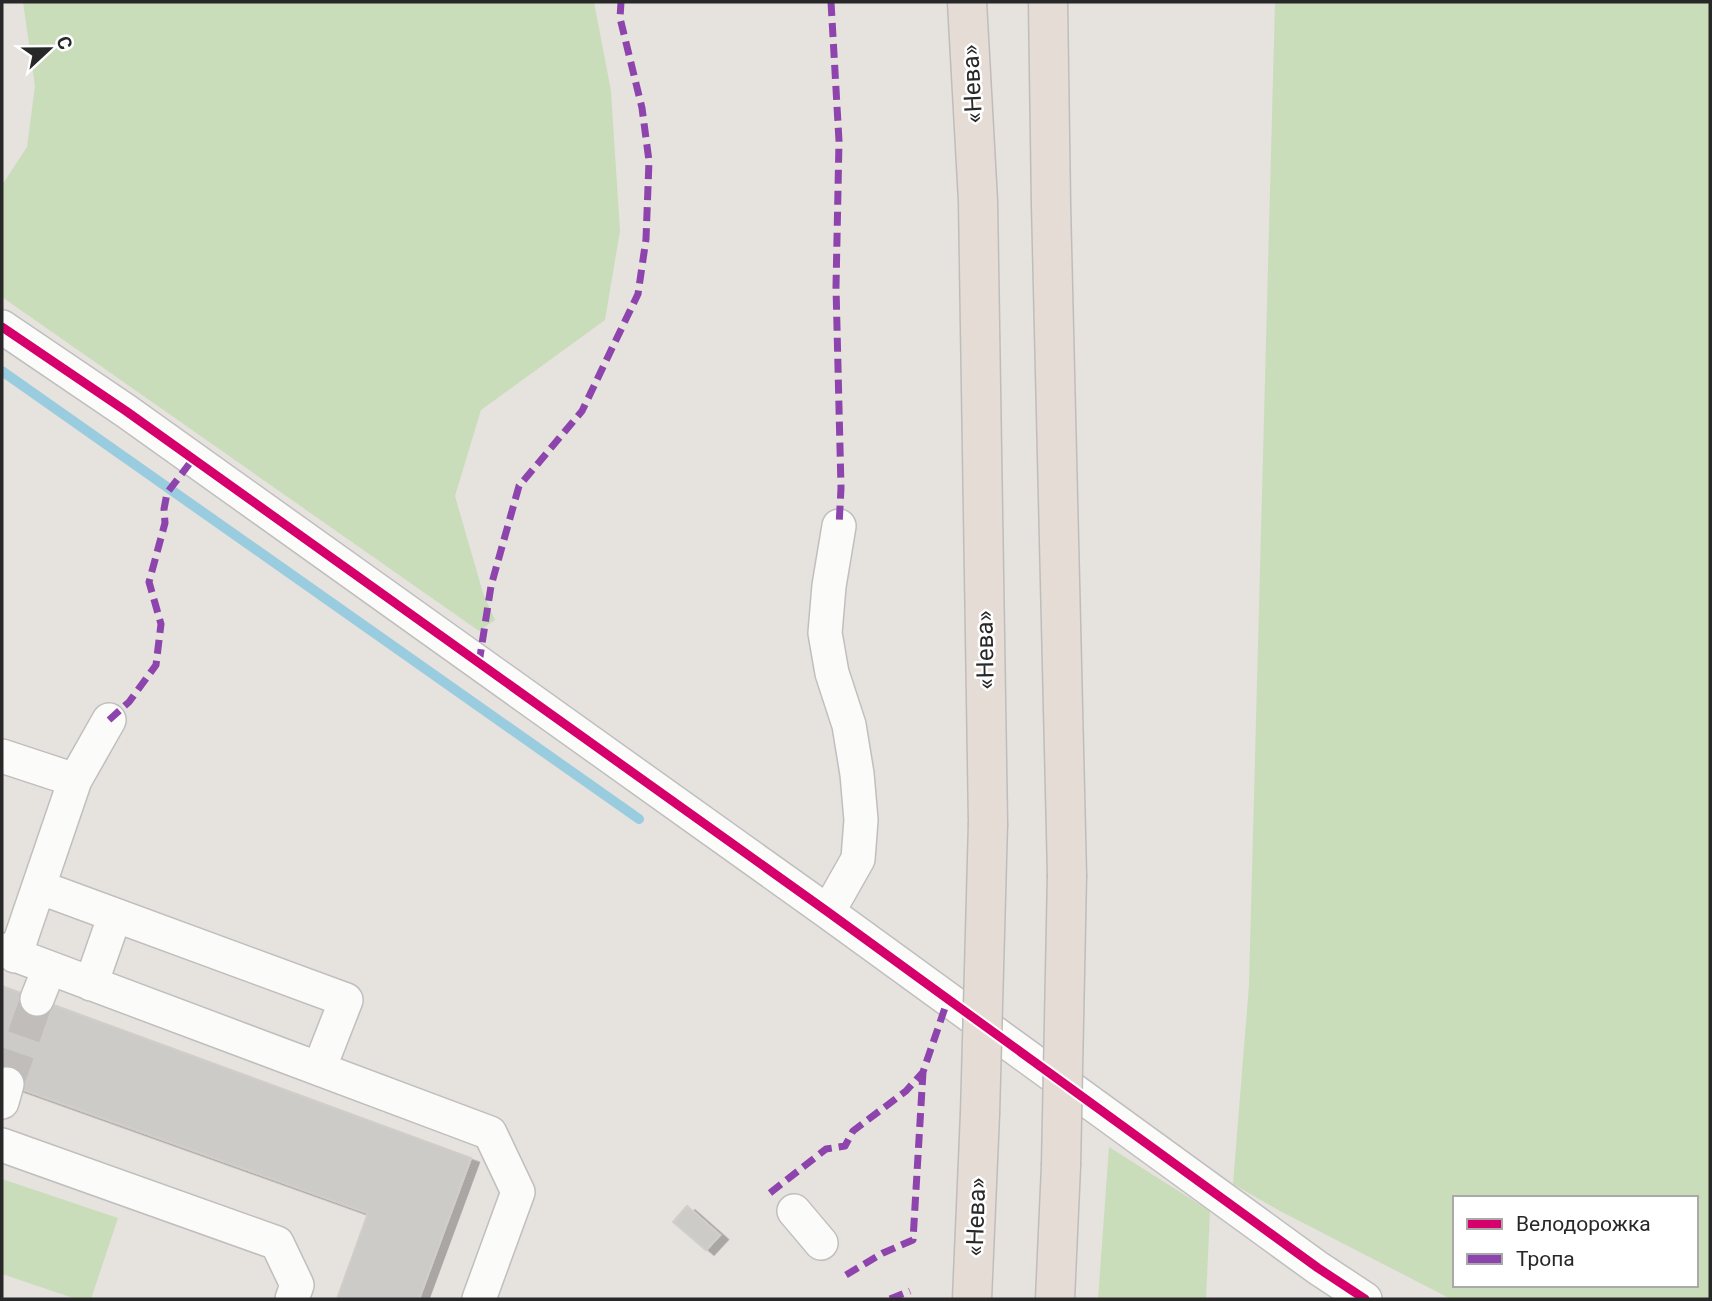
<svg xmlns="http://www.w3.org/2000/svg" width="1712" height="1301" font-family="Roboto,sans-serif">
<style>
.green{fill:#c9ddbb;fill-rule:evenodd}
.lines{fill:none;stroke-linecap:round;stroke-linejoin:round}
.stream{stroke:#9accdf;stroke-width:10}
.building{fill:#cdcbc8;stroke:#d1ceca;stroke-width:2;filter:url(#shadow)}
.minor-tunnel{stroke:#c0bdba;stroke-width:33;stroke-dasharray:33 17;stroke-linecap:butt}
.minor-casing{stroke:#c0bebf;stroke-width:36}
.highway-casing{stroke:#bfbdbc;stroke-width:41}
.minor{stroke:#fbfbfa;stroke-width:33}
.highway{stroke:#e5dcd5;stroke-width:38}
.highway-bridge-casing{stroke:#bfbdbc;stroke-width:41;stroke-linecap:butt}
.highway-bridge{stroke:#e5dcd5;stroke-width:38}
.quiet{stroke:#8e44ad;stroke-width:7;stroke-dasharray:14 7;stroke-linecap:butt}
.cycleway-casing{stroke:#fff;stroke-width:13}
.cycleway{stroke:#d6006c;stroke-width:9}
.labels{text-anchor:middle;stroke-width:5;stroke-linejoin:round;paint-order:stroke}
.street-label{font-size:24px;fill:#282828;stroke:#fff}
</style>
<defs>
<filter id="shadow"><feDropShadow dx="8" dy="4.5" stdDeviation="0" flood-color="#0004"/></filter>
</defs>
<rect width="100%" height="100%" fill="#e6e2de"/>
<path class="green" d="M23 2H594L611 91 620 231 605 320 481 410 455 496 483 593 495 620 479 631 2 297V185L27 147 35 86Z
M1275 2H1710V1299H1451L1280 1211 1233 1184 1249 985ZM1455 1198H1696V1285H1455Z
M1109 1147 1210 1211 1206 1299H1098Z
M2 1179 118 1218 91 1299H76L2 1274Z"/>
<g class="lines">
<path class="stream" d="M2 371 639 819"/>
</g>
<path class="building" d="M2 986 471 1158 419 1299H337L368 1213 2 1082Z
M687 1206 720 1235 706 1250 673 1222Z"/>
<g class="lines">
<path class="minor-tunnel" d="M7 1084 37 999"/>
<g class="minor-casing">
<path id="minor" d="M2 327 126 411 828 912 1318 1268 1365 1299
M2 756 75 780
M39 887 346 1000 319 1069
M828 912 858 859 861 820 857 774 849 725 832 673 825 633 829 586 839 526
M2 950 490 1133 518 1192 479 1299
M15 956 75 780 109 720
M91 984 115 915
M37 999 49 969
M2 1102 7 1084
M2 1145 277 1243 297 1285 292 1299
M794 1211 821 1243"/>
</g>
<g class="highway-casing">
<path id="highway" d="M967 2 978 201 988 823
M1048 2 1051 204 1067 875
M972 1299 980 1114
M1055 1299 1061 1166"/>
</g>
<use href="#minor" class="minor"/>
<use href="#highway" class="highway"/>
<g class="highway-bridge-casing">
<path id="highway-bridge" d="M980 1114 988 823
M1061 1166 1067 875"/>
</g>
<use href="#highway-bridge" class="highway-bridge"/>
<path class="quiet" d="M831 2 839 141 836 287 841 488 839 526
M479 663 491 586 519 486 582 411 638 294 646 239 649 161 642 108 620 18 621 2
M109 720 129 702 156 665 161 624 149 582 165 523 164 509 167 493 193 459
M770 1193 826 1149 845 1146 853 1131 906 1091 923 1072 948 999
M846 1275 883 1253 913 1240 923 1072
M890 1299 910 1291"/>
<g class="cycleway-casing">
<path id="cycleway" d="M2 327 126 411 828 912 1318 1268 1365 1299"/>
</g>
<use href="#cycleway" class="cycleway"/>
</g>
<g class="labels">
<g class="street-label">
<text transform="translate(972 84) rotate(-93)" y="8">«Нева»</text>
<text transform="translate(985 650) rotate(-91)" y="8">«Нева»</text>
<text transform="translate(976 1217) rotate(-88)" y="8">«Нева»</text>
</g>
</g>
<rect width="1712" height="1301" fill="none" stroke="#282828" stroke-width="7"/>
<rect x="1453" y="1196" width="245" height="91" fill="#ffffff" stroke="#a9a9a9" stroke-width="2"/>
<rect x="1467" y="1219" width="35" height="10" fill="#d6006c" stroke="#a9a9a9" stroke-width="2"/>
<text x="1516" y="1231" font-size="21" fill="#282828">Велодорожка</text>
<rect x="1467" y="1254" width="35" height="10" fill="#8e44ad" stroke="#a9a9a9" stroke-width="2"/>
<text x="1516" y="1266" font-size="21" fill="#282828">Тропа</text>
<g transform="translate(49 49) rotate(68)" stroke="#ffffff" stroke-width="5" paint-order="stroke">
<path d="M0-5L12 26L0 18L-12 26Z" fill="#282828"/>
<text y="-10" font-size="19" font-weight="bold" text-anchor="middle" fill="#282828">С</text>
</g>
</svg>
